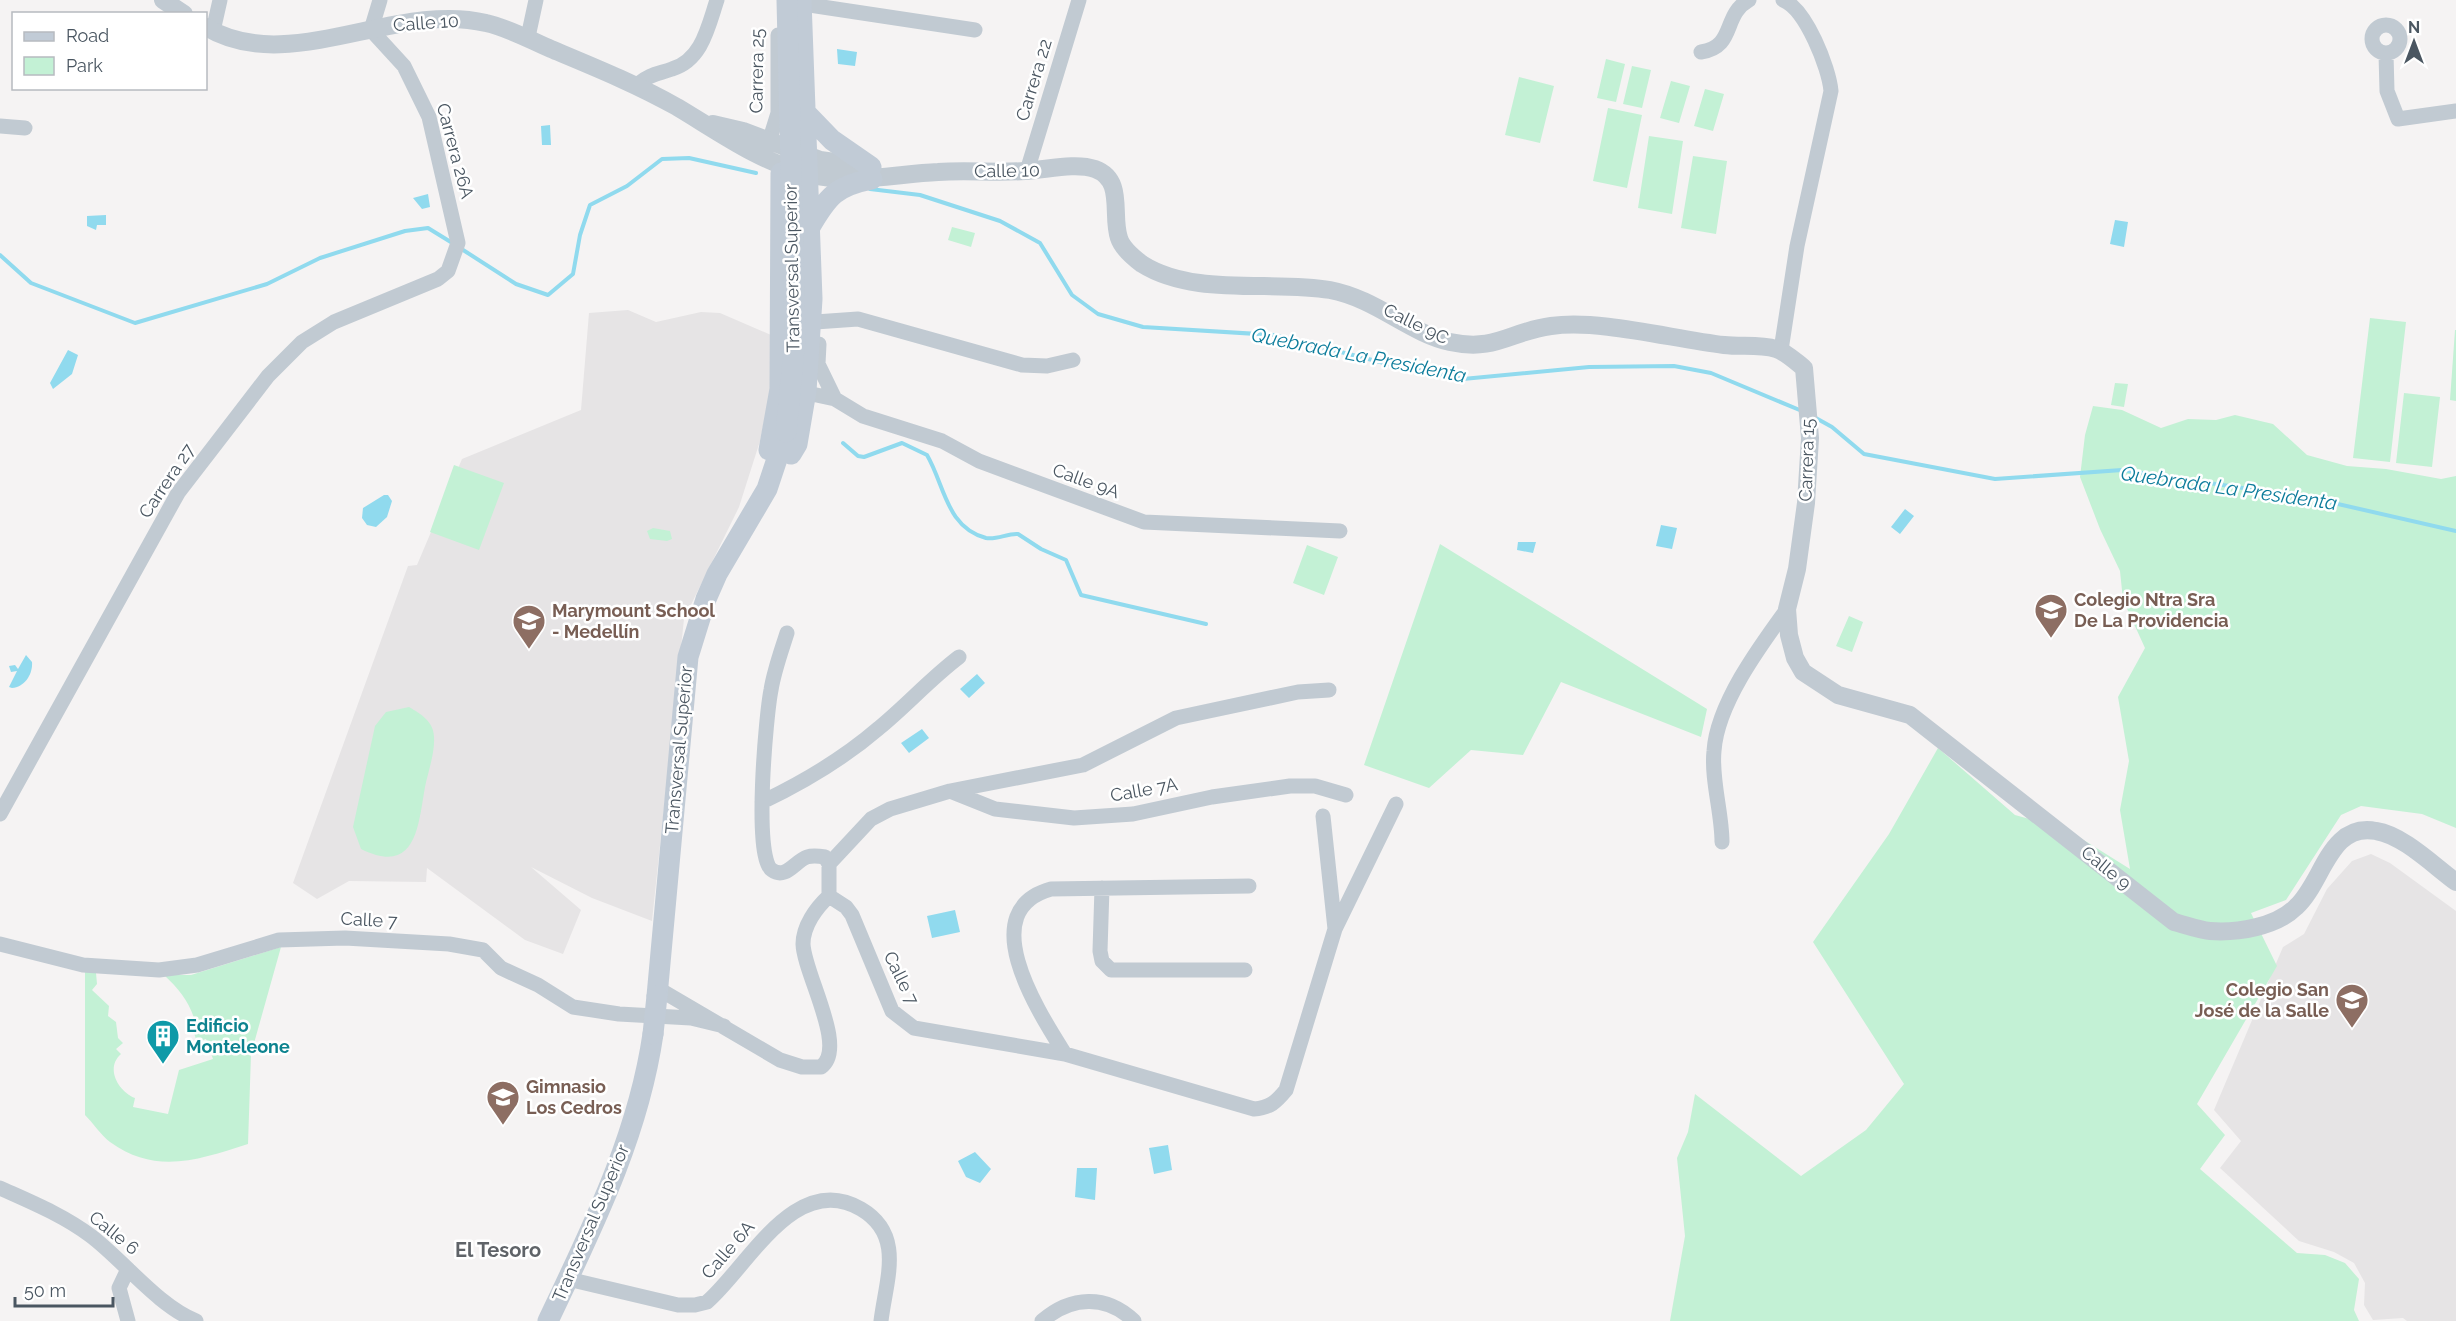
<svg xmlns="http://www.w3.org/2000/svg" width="2456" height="1321" font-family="Raleway,sans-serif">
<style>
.education{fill:#e6e4e5}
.green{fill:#c3f1d5}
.water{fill:#90daee}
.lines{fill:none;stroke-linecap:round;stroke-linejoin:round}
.stream{stroke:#90daee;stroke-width:4}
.minor{stroke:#c1cad2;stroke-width:15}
.tertiary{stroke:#c1cad2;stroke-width:18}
.secondary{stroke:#c1cbd6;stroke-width:21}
.secondary-bridge{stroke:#c1cbd6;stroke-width:21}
.labels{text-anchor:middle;stroke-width:5;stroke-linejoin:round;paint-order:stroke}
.street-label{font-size:18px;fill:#4a5661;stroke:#fff}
.education-label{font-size:18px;font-weight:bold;fill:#785e54;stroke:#fff;text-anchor:start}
.culture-label{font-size:18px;font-weight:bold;fill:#0d838f;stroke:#fff;text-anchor:start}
.water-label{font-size:20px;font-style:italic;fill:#0c7c9b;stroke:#fff}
.neighbourhood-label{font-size:20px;font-weight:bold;fill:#5f6368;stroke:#fff}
</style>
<rect width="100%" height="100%" fill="#f5f3f3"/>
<path class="education" d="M628 310 656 322 701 312 720 313 771 335 773 377 760 441 739 507 684 619 652 921 592 898 531 867 581 910 563 954 525 940 427 868 426 882 349 881 317 899 293 883 408 566 417 565 462 459 581 410 589 313Z
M2371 854 2390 863 2456 911V1321H2407L2403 1318 2373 1320 2364 1305 2365 1283 2354 1263 2334 1252 2299 1241 2220 1168 2241 1141 2214 1110 2283 947 2304 934 2327 889 2352 861Z"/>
<path class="green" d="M1606 59 1625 64 1616 102 1597 98Z
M1632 66 1651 70 1642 108 1623 104Z
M1519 77 1554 86 1540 143 1505 135Z
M1671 81 1690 86 1679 123 1660 118Z
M1705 89 1724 94 1713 131 1694 126Z
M1608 108 1642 115 1627 188 1593 181Z
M1649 136 1683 141 1672 214 1638 208Z
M1693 156 1727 161 1716 234 1681 228Z
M952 227 975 233 971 247 948 240Z
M2370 318 2406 322 2390 462 2353 458Z
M2455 330H2456V401L2450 400Z
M2115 383 2128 384 2124 407 2111 405Z
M2404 393 2440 397 2432 467 2396 463Z
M2093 406 2122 410 2161 428 2188 419 2216 420 2235 415 2273 424 2307 455 2347 466 2386 469 2441 479 2456 476V828L2422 814 2361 806 2341 815 2286 900 2251 913 2277 966 2197 1104 2225 1135 2200 1169 2297 1253 2325 1255 2345 1263 2359 1279 2354 1310 2359 1321H1670L1685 1236 1677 1158 1688 1132 1695 1094 1801 1176 1866 1130 1904 1084 1813 942 1889 834 1938 748 2015 815 2066 829 2130 869 2120 810 2129 761 2118 697 2145 648 2123 600 2120 571 2100 529 2080 477 2085 435Z
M454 465 504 483 479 550 430 532Z
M653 528 670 531 672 539 667 541 650 539 647 531Z
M1440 544 1707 709 1701 737 1561 682 1523 755 1471 750 1429 788 1364 765Z
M1307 545 1338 557 1324 595 1293 583Z
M1849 616 1863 622 1852 652 1836 646Z
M409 707C421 714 434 722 434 737 435 753 428 772 425 787 418 827 416 876 361 849L353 827 375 726 386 712Z
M281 947 251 1054 248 1144C200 1159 157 1176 110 1142 101 1135 93 1123 85 1115V971L96 973 97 984 92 990 109 1006 108 1016 116 1022 118 1038 123 1043 116 1049 121 1054C105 1068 118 1091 135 1098L133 1107 168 1114 179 1070 213 1059 206 1039 197 1042 191 1024 195 1021C189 1001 179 989 164 975H191Z"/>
<path class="water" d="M837 49 857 52 855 66 838 64Z
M550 125 551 145H542L541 126Z
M428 194 430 207 422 209 413 198Z
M106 215V225H97L96 230 87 226V216Z
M2115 220 2128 222 2124 247 2110 244Z
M68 350 78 355 72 374 53 389 50 383Z
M384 495H388L392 501 387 517 376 527 367 525 362 518 363 508Z
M1905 509 1914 516 1900 534 1891 527Z
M1661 525 1677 528 1672 549 1656 546Z
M1518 542H1536L1533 553 1517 550Z
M26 655 32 662C33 674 25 687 12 688L9 687 17 671 11 672 9 666 15 665 18 669Z
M977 674 985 683 969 698 960 689Z
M922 729 929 738 909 753 901 743Z
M955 910 960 932 932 938 927 916Z
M1168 1145 1172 1170 1154 1174 1149 1148Z
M975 1152 991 1169 980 1183 966 1177 958 1161Z
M1077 1168H1097L1095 1200 1075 1197Z"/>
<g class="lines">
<path class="stream" d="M870 189 920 195 1000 221 1040 243 1072 295 1098 314 1143 327 1274 335 1388 364 1463 379 1589 367 1674 366 1711 373 1802 411
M460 248 516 284 548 295 573 274 580 235 590 205 627 186 662 159 689 158 756 173
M0 255 31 283 135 323 267 284 320 258 405 231 428 228 454 244
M1814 417 1832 427 1864 454 1995 479 2122 470 2316 499 2456 531
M843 443 858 456 864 457 902 443 927 455C945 486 946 527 986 538 997 540 1008 533 1018 534L1041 549 1066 560 1081 595 1206 624"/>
<path class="minor" d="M803 4 975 30
M2372 39a14 14 0 1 1 28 0a14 14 0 1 1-28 0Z
M213 31 220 0
M528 37 536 0
M1701 52C1736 47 1722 15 1749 0
M2386 54 2387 91 2398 119 2456 111
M638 84C650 74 658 74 672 69 702 60 708 27 717 0
M0 126 25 128
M769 142 778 113V35
M1027 171 1079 0
M801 323 858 319 1022 365 1047 366 1073 360
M819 344 818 364 835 399
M1781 350 1797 246 1831 91C1829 68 1806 9 1783 0
M798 391 835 399 863 416 942 441 979 461 1144 522 1340 531
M787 633C781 652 774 671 771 690 766 715 753 859 772 870 786 880 795 861 807 857 813 855 819 856 825 857L829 864
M950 791 995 809 1074 818 1133 814 1212 797 1290 786H1315L1346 795
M762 802C804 782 843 759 879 728 907 705 930 679 959 657
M0 814 178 493 268 376 302 342 334 322 438 279 448 271 458 243 429 117 404 66 371 30 380 0
M1323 816 1335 929
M1722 842C1722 813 1711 779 1714 751 1717 704 1760 646 1787 609
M1102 888 1100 951 1102 961 1111 970H1245
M829 896 846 907 852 915 892 1011 914 1028 1065 1054 1254 1109C1270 1108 1276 1102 1286 1090L1335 929 1396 804
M829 896V864L871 819 890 809 950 791 1083 765 1176 718 1298 692 1329 690
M0 944 83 965 159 970 197 965 279 940 345 938 449 944 483 950 501 968 538 985 573 1007 619 1014 691 1018 724 1026
M657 988 780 1060 802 1067H821C848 1048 804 974 803 944 803 926 816 908 829 896
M1065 1054C1040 1014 972 911 1051 889L1249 886
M0 1188C31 1202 63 1215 91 1236 124 1261 157 1305 196 1321
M568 1279 678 1305H695L707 1302C747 1268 795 1170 861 1209 905 1235 886 1279 881 1321
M128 1321 119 1288 128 1269
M1042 1321C1071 1296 1106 1294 1134 1321"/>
<path class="tertiary" d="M163 0 184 14
M206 27C288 77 395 1 486 23 509 28 530 40 551 49 594 67 636 84 677 107 719 132 760 162 808 174 851 185 895 174 938 172 967 170 996 173 1025 171 1046 170 1075 162 1095 169 1125 180 1111 215 1119 238 1122 248 1134 258 1142 264 1194 297 1273 280 1330 290 1377 299 1409 333 1450 342 1496 352 1511 331 1551 326 1600 319 1672 339 1724 345 1741 347 1760 344 1776 349 1786 352 1795 361 1804 368L1810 438 1806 503 1797 569 1787 609 1789 635 1795 658 1803 672 1838 695 1910 715 2174 922C2186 925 2198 930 2210 931 2237 933 2276 927 2296 907 2323 883 2329 822 2376 831 2403 835 2434 866 2456 882
M713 124 743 131 820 160 871 167"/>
<path class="secondary" d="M804 111 832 140 871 167
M810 227C828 196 836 186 872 179
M769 450 780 389 781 173
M791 454 797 444 806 391 812 299 801 0
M657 996 688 657 706 599 717 574 767 489 786 432
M548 1321C592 1228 638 1137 653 1034"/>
<path class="secondary-bridge" d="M786 432 795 339 787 0
M653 1034 657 996"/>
</g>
<defs>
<g id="school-pin" transform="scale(1.725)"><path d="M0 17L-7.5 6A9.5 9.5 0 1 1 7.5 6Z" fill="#8d6e63" stroke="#fff"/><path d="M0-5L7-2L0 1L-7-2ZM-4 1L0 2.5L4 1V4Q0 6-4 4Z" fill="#fff"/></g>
<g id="university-pin" transform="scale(1.725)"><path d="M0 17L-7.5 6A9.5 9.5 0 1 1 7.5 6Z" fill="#8d6e63" stroke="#fff"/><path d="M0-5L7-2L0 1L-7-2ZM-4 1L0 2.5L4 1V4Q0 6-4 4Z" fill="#fff"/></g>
<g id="building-pin" transform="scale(1.725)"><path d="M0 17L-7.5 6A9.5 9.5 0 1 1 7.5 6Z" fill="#0f9aa8" stroke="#fff"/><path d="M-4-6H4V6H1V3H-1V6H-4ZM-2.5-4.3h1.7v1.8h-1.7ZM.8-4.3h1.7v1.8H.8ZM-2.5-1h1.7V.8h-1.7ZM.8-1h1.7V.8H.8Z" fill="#fff"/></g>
</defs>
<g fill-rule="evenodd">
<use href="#school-pin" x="2051" y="610"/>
<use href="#school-pin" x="529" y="621"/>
<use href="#university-pin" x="2352" y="1000"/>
<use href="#building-pin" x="163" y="1036"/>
<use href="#school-pin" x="503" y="1097"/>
</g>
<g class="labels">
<g class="street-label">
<text transform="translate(426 23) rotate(-4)" y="6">Calle 10</text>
<text transform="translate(757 71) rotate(-89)" y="6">Carrera 25</text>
<text transform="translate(1034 80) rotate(-73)" y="6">Carrera 22</text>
<text transform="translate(455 151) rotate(75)" y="6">Carrera 26A</text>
<text transform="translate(1007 171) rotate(-1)" y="6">Calle 10</text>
<text transform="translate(792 268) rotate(-91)" y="6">Transversal Superior</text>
<text transform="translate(1416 324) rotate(26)" y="6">Calle 9C</text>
<text transform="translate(1807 460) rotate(-88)" y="6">Carrera 15</text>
<text transform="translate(167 481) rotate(-56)" y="6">Carrera 27</text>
<text transform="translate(1086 481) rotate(20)" y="6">Calle 9A</text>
<text transform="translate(679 750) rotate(-85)" y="6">Transversal Superior</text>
<text transform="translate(1144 790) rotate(-10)" y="6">Calle 7A</text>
<text transform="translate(2106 868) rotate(39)" y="6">Calle 9</text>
<text transform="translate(369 920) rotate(3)" y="6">Calle 7</text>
<text transform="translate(901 978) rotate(64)" y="6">Calle 7</text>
<text transform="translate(591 1223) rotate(-67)" y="6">Transversal Superior</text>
<text transform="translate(114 1233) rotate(39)" y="6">Calle 6</text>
<text transform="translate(728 1250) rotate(-49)" y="6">Calle 6A</text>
</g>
<g class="education-label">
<text x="2074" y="606">Colegio Ntra Sra<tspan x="2074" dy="21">De La Providencia</tspan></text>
<text x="552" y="617">Marymount School<tspan x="552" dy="21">- Medellín</tspan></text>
<text x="2329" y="996" text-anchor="end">Colegio San<tspan x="2329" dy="21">José de la Salle</tspan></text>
<text x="526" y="1093">Gimnasio<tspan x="526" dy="21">Los Cedros</tspan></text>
</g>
<g class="culture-label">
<text x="186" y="1032">Edificio<tspan x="186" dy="21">Monteleone</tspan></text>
</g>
<g class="water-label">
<text transform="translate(1359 355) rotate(11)" y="7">Quebrada La Presidenta</text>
<text transform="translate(2229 488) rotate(8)" y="7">Quebrada La Presidenta</text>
</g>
<g class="neighbourhood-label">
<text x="498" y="1257">El Tesoro</text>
</g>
</g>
<rect x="12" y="12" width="195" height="78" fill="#ffffff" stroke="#b7bbc0" stroke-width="1.5"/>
<rect x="24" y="32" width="30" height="9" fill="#c1cbd6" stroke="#b7bbc0" stroke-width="1.5"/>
<text x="66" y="42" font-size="18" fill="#4a5661">Road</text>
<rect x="24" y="57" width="30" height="18" fill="#c3f1d5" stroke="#b7bbc0" stroke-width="1.5"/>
<text x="66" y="72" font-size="18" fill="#4a5661">Park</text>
<g transform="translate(2414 42)" stroke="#ffffff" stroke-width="4.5" paint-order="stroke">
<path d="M0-4.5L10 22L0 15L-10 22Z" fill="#4a5661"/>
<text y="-9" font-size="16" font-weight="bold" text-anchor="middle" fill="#4a5661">N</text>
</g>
<path d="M15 1297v9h98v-9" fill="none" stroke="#4a5661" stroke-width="3"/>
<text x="24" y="1297" font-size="18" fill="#4a5661" stroke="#ffffff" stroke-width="4.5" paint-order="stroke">50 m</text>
</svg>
